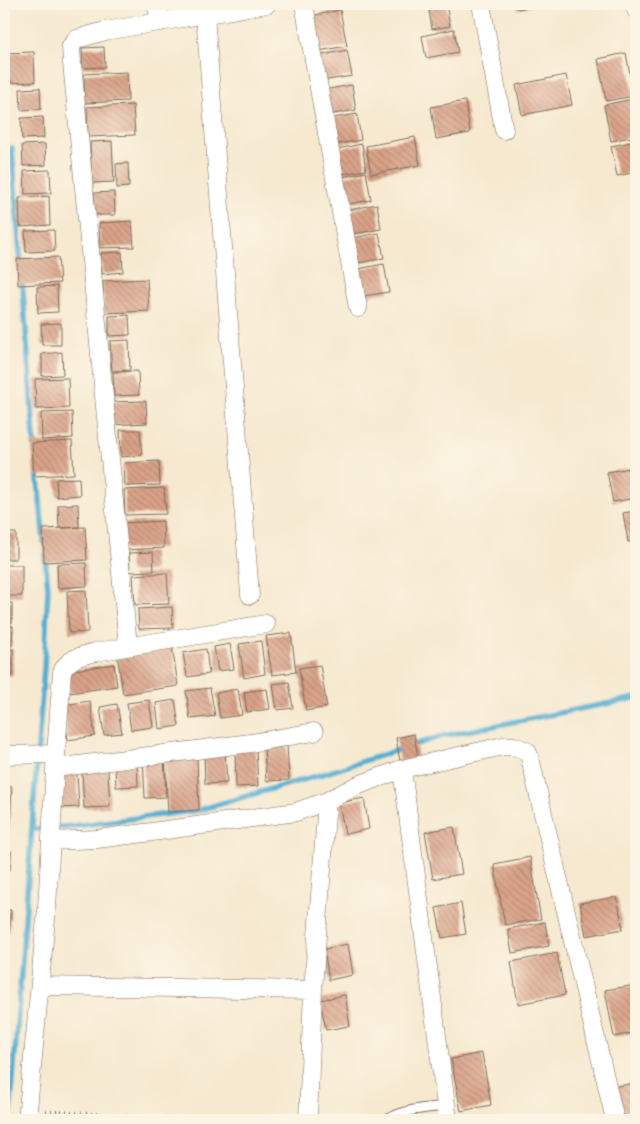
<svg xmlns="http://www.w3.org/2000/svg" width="640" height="1124" font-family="Alegreya,serif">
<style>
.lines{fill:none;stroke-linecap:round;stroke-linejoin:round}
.stream{stroke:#55aed2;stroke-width:5.5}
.building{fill:url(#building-back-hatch)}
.service-casing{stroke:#7c6d5c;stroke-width:11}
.minor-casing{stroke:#7c6d5c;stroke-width:19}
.path{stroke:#7c6d5c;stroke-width:3;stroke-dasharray:1 4;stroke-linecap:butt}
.service{stroke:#fff;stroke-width:9}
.minor{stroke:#fff;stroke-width:18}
</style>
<defs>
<pattern id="building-back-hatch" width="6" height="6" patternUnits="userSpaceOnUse" patternTransform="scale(1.25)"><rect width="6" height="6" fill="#daa389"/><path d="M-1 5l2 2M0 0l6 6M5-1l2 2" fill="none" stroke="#b2856f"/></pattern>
</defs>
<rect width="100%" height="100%" fill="#fcf5e5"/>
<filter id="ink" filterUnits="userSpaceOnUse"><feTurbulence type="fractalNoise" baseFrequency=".02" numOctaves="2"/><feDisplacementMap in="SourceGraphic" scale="10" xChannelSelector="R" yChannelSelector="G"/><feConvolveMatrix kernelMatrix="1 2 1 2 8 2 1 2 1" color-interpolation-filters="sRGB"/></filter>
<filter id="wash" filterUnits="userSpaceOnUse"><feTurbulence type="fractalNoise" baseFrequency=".0096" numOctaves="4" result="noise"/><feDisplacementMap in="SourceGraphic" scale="20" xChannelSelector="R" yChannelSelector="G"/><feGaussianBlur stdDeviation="1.12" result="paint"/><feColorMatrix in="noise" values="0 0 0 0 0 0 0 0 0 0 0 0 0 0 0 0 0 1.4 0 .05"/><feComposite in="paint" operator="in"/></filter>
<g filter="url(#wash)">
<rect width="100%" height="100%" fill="#f6e9d0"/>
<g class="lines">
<path class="stream" d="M4 150 12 148 21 266
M22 277 35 450
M37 469 44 542
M37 829 73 826 199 810 323 774 442 736 636 698
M10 1120 44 667 48 589 45 556"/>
</g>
<g id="blocks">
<path class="building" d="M428 4H446L450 26 432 29Z
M517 4H539V5L518 9Z
M340 10 347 46 318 51 311 16Z
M454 29 458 52 426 58 422 36Z
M104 47 105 67 83 68 82 48Z
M347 50 352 76 322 81 318 56Z
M34 52 35 82 4 83V53Z
M626 53 634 96 606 101 598 59Z
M127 72 128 101 85 103 84 74Z
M566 75 572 105 522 115 516 85Z
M352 85 356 110 327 115 323 90Z
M40 88 41 109 21 110 20 89Z
M633 99 636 119V136L611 141 604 105Z
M465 101 470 133 436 139 431 107Z
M133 105 135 135 88 137 87 107Z
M357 114 361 140 332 145 328 119Z
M43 117 44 138 22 139 21 118Z
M415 137 420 165 371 174 366 146Z
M112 141 114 182 92 183 90 142Z
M636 141V172L617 176 611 146Z
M45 144 46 165 23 166 22 145Z
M362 144 366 170 337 175 332 150Z
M128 163 129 187 117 188 116 164Z
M50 170 51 193 25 194 24 171Z
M366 172 371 200 343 205 337 178Z
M114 192 115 215H95L94 193Z
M49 196 50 225 20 227 19 198Z
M377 204 381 229 353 234 349 210Z
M132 221 134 247 100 248 99 223Z
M54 230 55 251 26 252 25 231Z
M379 233 384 258 353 264 348 239Z
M122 252 123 272 102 274 101 253Z
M58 257 60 283 18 285 17 259Z
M384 264 389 292 357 297 352 270Z
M147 279 149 311 104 313 103 281Z
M57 286 58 312 38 313 37 287Z
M129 315 130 335 109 336V316Z
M61 323V345H42L41 324Z
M129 340 130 370 112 371 110 341Z
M62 352 63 375 42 376V354Z
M138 371 139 395 114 396 113 372Z
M68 378 69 408 36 409 35 379Z
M146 401 147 423 112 425 110 402Z
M72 412 73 438 42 440 41 413Z
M120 430H140L142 455 121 457Z
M72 441 74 474 34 476 32 443Z
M159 461 160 485 125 486 124 463Z
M636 467V498L613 502 607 472Z
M79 478 80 495 57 497 56 479Z
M164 488 166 514 125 515 124 490Z
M78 504 79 527 59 528 58 505Z
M636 511V540L628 542 623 513Z
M163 521 164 548 124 550 123 523Z
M85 527 87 560 44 562 43 529Z
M4 533H16V559H4Z
M153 552 154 571 130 572 129 553Z
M86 563 87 586 58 588 57 564Z
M4 565H22V596H4Z
M167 573 169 604 135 605 133 575Z
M86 590 88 632 69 633 67 591Z
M12 603V623H4V604Z
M172 607 173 628 139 629 138 609Z
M4 626H13L12 646H4Z
M291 633 296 672 272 675 266 636Z
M261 641 265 674 244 678 239 644Z
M230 644 234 669 218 671 214 647Z
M172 645 178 686 123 694 117 653Z
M4 649H13V676H4Z
M206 649 209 674 187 677 183 653Z
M114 664 117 686 70 693 67 671Z
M320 665 327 707 306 711 299 668Z
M289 682 293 708 277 710 273 684Z
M210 688 215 716 190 719 186 691Z
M238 689 242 715 220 718 216 693Z
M267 689 270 709 247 712 244 692Z
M149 700 153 727 131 730 127 703Z
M175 700 179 726 159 729 156 703Z
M90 701 95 736 68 740 63 705Z
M117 704 122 733 104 735 100 707Z
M414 734 418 758 400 761 396 738Z
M287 745 289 780 266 781 264 746Z
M256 749 258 786 236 787 235 750Z
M225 751 227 783 205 784 204 752Z
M164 757 166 797 145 798 143 758Z
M197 757 199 810 168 812 165 758Z
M137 765 138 786 116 787 115 766Z
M108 770 110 807 84 808 82 771Z
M59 774H77L79 807 61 808Z
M4 786 12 787 8 845H4Z
M364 798 369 829 345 834 339 803Z
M454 827 462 874 433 879 425 832Z
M4 850 11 851 10 870H4Z
M530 857 541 919 505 925 494 864Z
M617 897 623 929 586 936 580 903Z
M461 903 466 934 442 938 436 908Z
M4 910H11L9 932H4Z
M545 922 549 946 512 953 508 929Z
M348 944 353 975 329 980 324 949Z
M557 953 565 995 518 1004 511 962Z
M636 985V1032L614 1037 605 990Z
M345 995 350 1026 326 1030 320 1000Z
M482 1053 491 1105 461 1111 451 1059Z
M636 1083V1120H618L612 1087Z"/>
</g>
</g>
<g filter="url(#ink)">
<use href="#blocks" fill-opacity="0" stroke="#7c6d5c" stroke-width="1"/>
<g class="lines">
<g class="service-casing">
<path id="service" d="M387 1120C403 1109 427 1108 446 1106"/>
</g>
<g class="minor-casing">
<path id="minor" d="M156 4 161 22
M304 4 358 308
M481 4 504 130
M635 4 636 10
M205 14 250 595
M128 646 72 63 71 46 77 39 105 31 267 4
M4 755 56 754
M55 768 251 743 314 732
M51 841 97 839 152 832 296 812 327 801 356 786 402 769
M40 986 313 990
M27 1120 47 908 55 768 62 672C69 657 82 656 96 652L266 624
M308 1120 313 990 327 801
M448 1120 402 769 503 746H514L527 751 530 758 615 1120"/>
</g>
<path class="path" d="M46 1111 208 1120"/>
<use href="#service" class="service"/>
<use href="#minor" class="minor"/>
</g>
</g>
<rect width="640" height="1124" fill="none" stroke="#fcf5e5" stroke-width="20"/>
</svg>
